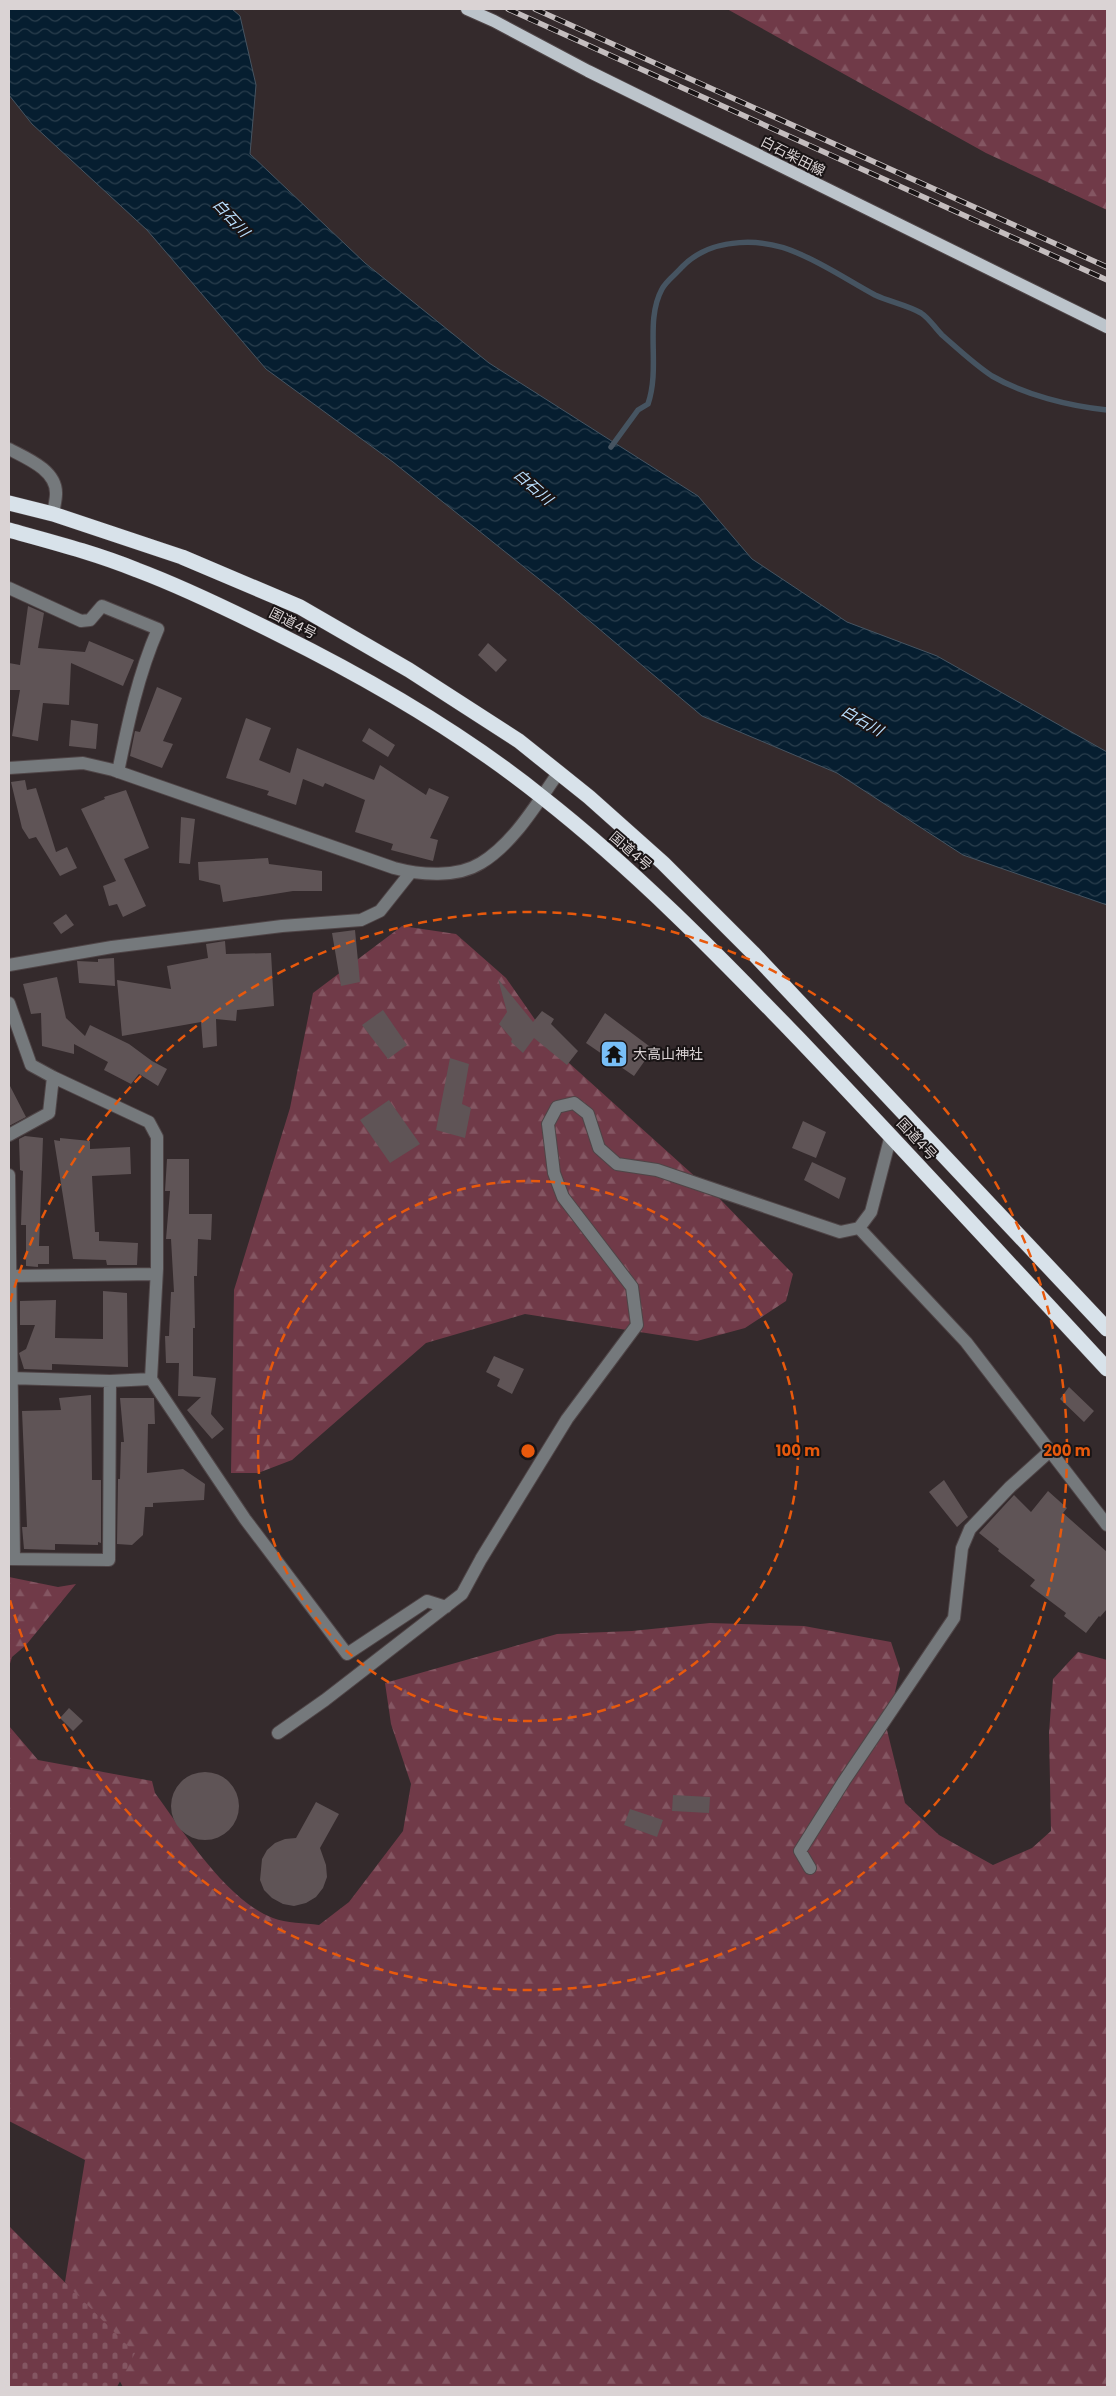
<svg xmlns="http://www.w3.org/2000/svg" width="1116" height="2396" font-family="Poppins,'Noto Sans JP',sans-serif">
<style>
.forest{fill:url(#forest-firs)}
.cemetery{fill:url(#cemetery-stones)}
.water{fill:url(#water-waves);stroke:#465461}
.lines{fill:none;stroke-linecap:round;stroke-linejoin:round}
.stream{stroke:#465461;stroke-width:5.5}
.building{fill:#5f5456}
.minor-casing{stroke:#4f4547;stroke-width:14}
.major-casing{stroke:#4f4547;stroke-width:14}
.highway-casing{stroke:#4f4547;stroke-width:16}
.minor{stroke:#75797c;stroke-width:12}
.major{stroke:#bcc4cb;stroke-width:12}
.highway{stroke:#d8e2ea;stroke-width:15}
.rail-casing{stroke:#c4bdbe;stroke-width:5.5}
.rail{stroke:#191415;stroke-width:4;stroke-dasharray:11;stroke-linecap:butt}
.ring{fill:none;stroke:#e8590c;stroke-width:2.5;stroke-dasharray:9 6}
.labels{text-anchor:middle;stroke-width:4;stroke-linejoin:round;paint-order:stroke}
.street-label{font-size:14px;fill:#dad3d4;stroke:#191415}
.poi-label{font-size:14px;fill:#dad3d4;stroke:#191415;text-anchor:start}
.water-label{font-size:15px;font-style:italic;fill:#badffe;stroke:#191415}
.centre{fill:#e8590c;stroke:#191415;stroke-width:2.5}
.ring-label{font-size:15px;text-anchor:middle;font-weight:bold;fill:#e8590c;stroke:#191415;stroke-width:4;stroke-linejoin:round;paint-order:stroke}
</style>
<defs>
<pattern id="forest-firs" width="22" height="20" patternUnits="userSpaceOnUse" patternTransform="scale(1.25)"><rect width="22" height="20" fill="#703a48"/><path d="M5 1l3.5 6h-7zM16 11l3.5 6h-7z" fill="#845662"/></pattern>
<pattern id="cemetery-stones" width="16" height="16" patternUnits="userSpaceOnUse" patternTransform="scale(1.25)"><rect width="16" height="16" fill="#703a48"/><path d="M2 7V4a2 2 0 0 1 4 0v3zM10 15v-3a2 2 0 0 1 4 0v3z" fill="#845662"/></pattern>
<pattern id="water-waves" width="16" height="10" patternUnits="userSpaceOnUse" patternTransform="scale(1.25)"><rect width="16" height="10" fill="#061e30"/><path d="M0 5q4-4 8 0t8 0" fill="none" stroke="#2a3e4d"/></pattern>
</defs>
<rect width="100%" height="100%" fill="#342a2c"/>
<path class="forest" d="M727 9H1107V210L986 153Z
M402 926 456 934 506 978 559 1054 720 1199 793 1274 786 1301 745 1328 697 1341 525 1314 426 1343 292 1460 258 1473H231L234 1290 290 1108 313 993Z
M9 1577 58 1587 76 1584 26 1645 12 1657 9 1667Z
M710 1623 804 1626 891 1642 900 1669 887 1730 905 1803 939 1835 993 1865 1032 1848 1051 1831 1049 1733 1053 1679 1078 1652 1107 1660V2387H123L65 2282 85 2160 9 2121V1726L38 1760 152 1781 155 1793C183 1831 227 1901 273 1918 286 1923 305 1923 319 1925L349 1902 403 1831 411 1784 391 1724 385 1683 557 1634 632 1631Z"/>
<path class="cemetery" d="M9 2226 135 2353 117 2387H9Z"/>
<path class="water" d="M9 9H232L240 16 256 85 250 154 365 263 489 363 698 496 752 559 847 622 937 656 1107 752V905L963 855 837 773 702 716 559 595 393 462 266 369 147 230 32 124 9 95Z"/>
<g class="lines">
<path class="stream" d="M611 447 638 410 648 404C661 366 644 322 662 289 666 281 676 274 682 267 712 236 765 237 802 255 827 266 851 282 875 295 890 302 907 305 921 313 929 318 935 328 942 335 957 348 975 365 992 376 1025 395 1069 406 1107 410"/>
</g>
<path class="building" d="M28 606 44 613 38 648 85 652 89 641 134 660 123 686 71 663 69 705 43 703 38 741 12 736 20 690H9V663L20 665Z
M488 643 507 660 496 672 478 655Z
M157 687 182 698 163 741 173 744 162 768 130 756 135 731 140 732Z
M246 718 271 728 259 760 290 773 297 748 374 780 380 765 426 795 429 788 449 797 430 838 438 840 433 861 391 850 393 844 355 832 365 800 325 783 323 787 303 779 296 805 267 795 269 791 226 778Z
M71 720 98 724 96 749 69 746Z
M369 728 395 745 388 757 362 741Z
M25 780 27 790 36 788 56 852 67 847 77 868 60 876 36 837 29 839 22 828 11 782Z
M126 790 149 848 124 859 146 906 123 917 117 904 109 906 103 886 116 881 81 809 105 799 104 797Z
M181 817 195 819 190 864 179 863Z
M268 858 269 864 322 871V891H293L223 902 220 885 199 880 198 862Z
M66 914 74 925 61 934 53 923Z
M355 930 360 982 341 986 332 933Z
M225 941 226 954 271 953 274 1006 237 1010 236 1021 216 1019 217 1046 203 1048 201 1022 122 1036 117 980 171 989 167 966 208 958 206 944Z
M114 958 115 986 79 983 77 961 98 962V959Z
M57 977 66 1018 85 1036 90 1025 129 1044 152 1061 167 1069 158 1086 139 1074 131 1084 104 1070 108 1062 74 1044V1054L42 1046 41 1013 31 1014 23 984Z
M498 979 533 1022 542 1011 554 1019 551 1024 578 1051 567 1065 534 1038 523 1053 511 1042 512 1039 499 1024 507 1012Z
M383 1010 407 1045 388 1059 362 1025Z
M605 1013 653 1049 634 1076 586 1043Z
M450 1058 469 1064 462 1104 471 1108 465 1138 436 1130Z
M9 1084 26 1117 9 1126Z
M389 1100 420 1144 390 1163 360 1120Z
M803 1121 826 1132 816 1158 792 1148Z
M25 1136 43 1138 39 1246H49V1264H38V1267L26 1266V1225H21L23 1171 20 1170 19 1139Z
M60 1138 90 1141V1149L130 1147 131 1174 92 1176 95 1232H99V1241L138 1243 137 1265H107L106 1260 73 1259 54 1140 60 1141Z
M167 1159H189V1214H212L211 1240 198 1239 197 1276H194L195 1328H193V1376L216 1378 211 1414 224 1429 212 1439 187 1410 201 1397 178 1396 179 1363H166L165 1336H169L171 1292H174L171 1239H166L170 1191H165Z
M812 1162 846 1178 839 1199 804 1180Z
M103 1291 127 1293 128 1367 52 1364V1370L24 1369 19 1353 26 1349 35 1325H20V1301L56 1300 55 1338 103 1339Z
M494 1356 524 1369 512 1394 497 1386 500 1379 486 1372Z
M1069 1387 1094 1411 1084 1422 1060 1399Z
M91 1395 92 1480H101V1543L98 1542V1545L55 1544V1550L24 1549 22 1527H27L22 1411 61 1410 59 1398Z
M120 1398H154L155 1424H148L147 1473 183 1469 205 1484 204 1500 153 1503V1507H145L143 1535 132 1545 117 1544 118 1479H120L121 1442H124Z
M944 1480 968 1517 957 1527 929 1492Z
M1048 1491 1067 1508 1063 1513 1107 1552V1609L1100 1617 1099 1616 1086 1633 1064 1616 1066 1613 1030 1586 1035 1580 998 1551 999 1549 979 1533 1014 1495 1031 1512Z
M69 1708 83 1721 73 1731 60 1718Z
M171 1806a34 34 0 1 1 68 0a34 34 0 1 1-68 0Z
M673 1795 710 1797 709 1813 672 1811Z
M316 1802 339 1814 320 1848 326 1865 327 1877 323 1888 316 1897 306 1903 294 1906 283 1904 272 1898 264 1890 260 1880 262 1859 267 1850 275 1843 285 1839 296 1838Z
M630 1809 663 1820 657 1837 624 1825Z"/>
<g class="lines">
<g class="minor-casing">
<path id="minor" d="M9 449C26 458 57 470 56 494 56 500 54 507 53 514
M9 588 81 621 90 620 102 606 158 629C138 675 128 723 118 772
M9 768 83 763 113 770 394 868C420 875 457 878 481 863 514 843 537 803 559 772
M9 965 112 947 282 926 361 920 380 911 411 872
M9 1003 31 1065 53 1077 149 1122 157 1137V1269L151 1379 245 1519 347 1654 427 1601 446 1607
M9 1135 49 1113 53 1077
M9 1175 14 1559
M859 1228 966 1342 1107 1525
M10 1276 156 1274
M9 1378 110 1381 151 1379
M9 1559 109 1560 110 1381
M278 1733 325 1700 462 1594 481 1559 567 1419 637 1325 632 1287 563 1197 554 1173 548 1124 557 1107 574 1103 588 1114 599 1148 617 1164 657 1170 840 1232 859 1228 871 1212 891 1135
M810 1868 800 1851 844 1781 954 1618 962 1548 970 1529 1010 1487 1050 1451"/>
</g>
<g class="major-casing">
<path id="major" d="M467 9 494 21 588 71 1107 327"/>
</g>
<g class="highway-casing">
<path id="highway" d="M9 503 53 514 182 557 300 607 409 670 519 741 589 797 663 863 753 953 1107 1329
M9 530C52 542 95 553 137 570 185 588 232 611 278 634 371 680 461 732 542 797 635 870 717 954 799 1039 903 1148 1005 1259 1107 1369"/>
</g>
<use href="#minor" class="minor"/>
<use href="#major" class="major"/>
<use href="#highway" class="highway"/>
<g class="rail-casing">
<path id="rail" d="M508 9 1107 280
M535 9 1107 267"/>
</g>
<use href="#rail" class="rail"/>
</g>
<g class="ring">
<circle cx="528" cy="1451" r="270"/>
<path d="M10 1302A539 539 0 1 1 10 1600"/>
</g>
<defs>
<g id="temple-square" transform="scale(1.4375)"><rect x="-9" y="-9" width="18" height="18" rx="4" fill="#78bff7" stroke="#191415"/><path d="M0-6L5-2H3V0L6.5 2.5H4V6H1.5V3h-3V6H-4V2.5H-6.5L-3 0V-2H-5Z" fill="#111"/></g>
</defs>
<g fill-rule="evenodd">
<use href="#temple-square" x="614" y="1054"/>
</g>
<g class="labels">
<g class="street-label">
<text transform="translate(793 156) rotate(27)" y="5">白石柴田線</text>
<text transform="translate(293 623) rotate(27)" y="5">国道4号</text>
<text transform="translate(631 851) rotate(41)" y="5">国道4号</text>
<text transform="translate(917 1139) rotate(47)" y="5">国道4号</text>
</g>
<g class="poi-label">
<text x="633" y="1059">大高山神社</text>
</g>
<g class="water-label">
<text transform="translate(231 218) rotate(47)" y="5">白石川</text>
<text transform="translate(533 487) rotate(41)" y="5">白石川</text>
<text transform="translate(862 721) rotate(30)" y="5">白石川</text>
</g>
</g>
<circle cx="528" cy="1451" r="8" class="centre"/>
<g class="ring-label">
<text x="798" y="1456">100 m</text>
<text x="1067" y="1456">200 m</text>
</g>
<rect width="1116" height="2396" fill="none" stroke="#dad3d4" stroke-width="20"/>
</svg>
